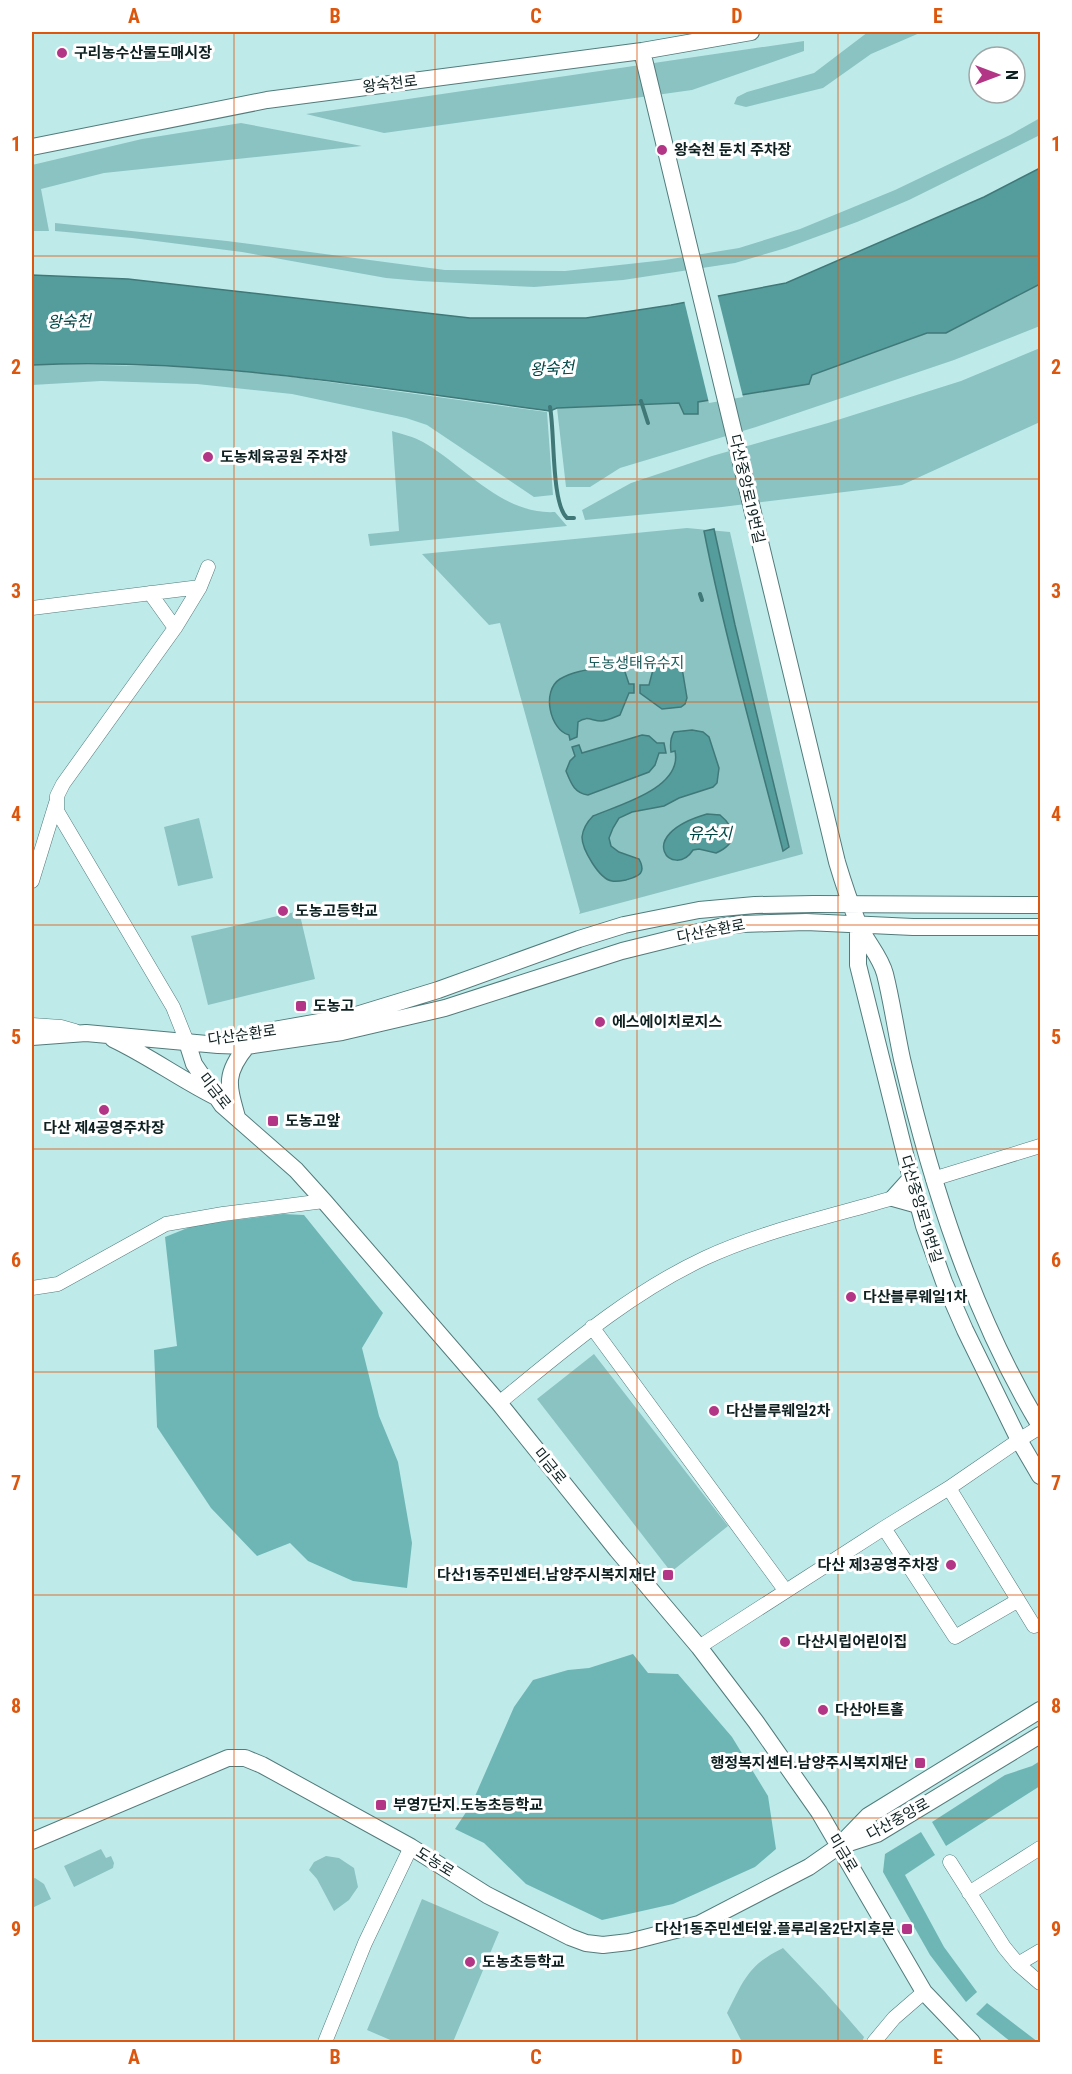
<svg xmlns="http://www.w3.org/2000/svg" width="1072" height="2074" font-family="'Roboto Condensed','Noto Sans KR',sans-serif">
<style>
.green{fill:#8bc3c3}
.forest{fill:#6eb6b5}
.water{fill:#559d9d;stroke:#407878;stroke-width:1.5}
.pier{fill:#beebea}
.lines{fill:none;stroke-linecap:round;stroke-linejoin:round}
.stream{stroke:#407878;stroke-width:4}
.minor-casing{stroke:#527b7b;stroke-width:15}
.tertiary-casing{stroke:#527b7b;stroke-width:18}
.minor{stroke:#fff;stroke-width:14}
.tertiary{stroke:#fff;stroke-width:16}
.grid{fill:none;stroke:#dd560d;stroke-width:1.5;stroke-opacity:0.55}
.poi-dot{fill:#b33686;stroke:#fff;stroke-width:2}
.labels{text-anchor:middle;stroke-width:6;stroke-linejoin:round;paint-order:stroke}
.poi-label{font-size:15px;font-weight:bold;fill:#0e2020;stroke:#fff;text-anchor:start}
.street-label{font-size:15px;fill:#0e2020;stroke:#fff}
.park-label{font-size:15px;fill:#1d5a5a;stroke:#fff}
.water-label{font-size:16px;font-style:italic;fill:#004646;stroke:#fff}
.neatline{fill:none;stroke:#dd560d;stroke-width:2}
.grid-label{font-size:20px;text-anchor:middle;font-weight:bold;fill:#dd560d}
</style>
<rect width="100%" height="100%" fill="#beebea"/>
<path class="green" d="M868 32H922L871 54 823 88 746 107 734 104 737 97 747 92 814 73Z
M804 41V51L692 90 384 133 306 114Z
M1040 118V135L909 200 857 222 786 248 735 263 623 280 534 287 420 281 386 278 242 252 132 238 55 231V223L227 241 445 270 565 271 665 260 739 248 800 229 895 190 1010 135Z
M241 123 362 146 104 173 41 189 49 231H32V165L142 139Z
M1040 284V326L954 360 756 427 620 468 590 487H566L557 408 679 403 698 414 697 402 808 384 812 375 927 333H946Z
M1040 348V422L902 485 722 507 585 520 582 510 631 483 712 456 828 423 961 381Z
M53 364 194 367 293 377 547 412 553 495 534 497 427 425 406 418 292 394 197 384 101 381 32 385V365Z
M392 431C402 434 414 437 423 442 465 466 502 515 555 512L567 526 370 546 368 534 399 531Z
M687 528 730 532 803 854 579 914 580 912 500 623 489 625 422 554Z
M199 818 213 878 178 886 164 827Z
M299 911 315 979 208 1005 191 936Z
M594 1354 728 1526 671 1572 537 1399Z
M101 1849 106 1858 111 1856 114 1863 113 1868 74 1887 64 1866Z
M326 1856 339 1858 354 1868 358 1887 349 1900 334 1911 317 1879 309 1870 314 1862Z
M35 1878 44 1884 51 1899 32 1908V1879Z
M422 1899 499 1932 453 2042H395L367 2030Z
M783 1948 825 1992 864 2037 862 2042H742L727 2013C744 1980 748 1965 783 1948Z"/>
<path class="forest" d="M283 1214 304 1215 383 1313 362 1348 379 1416 398 1462 412 1543 407 1588 353 1581 308 1561 290 1543 257 1556 211 1508 157 1427 154 1350 177 1346 165 1237 195 1225Z
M633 1654 648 1673 678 1674 732 1737 768 1796 776 1849 755 1867 673 1904 602 1920 526 1884 484 1843 455 1829 472 1803 514 1707 533 1680 568 1670 589 1668Z
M1040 1761V1786L946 1846 932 1822 1005 1775 1032 1766Z
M921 1832 935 1855 905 1875 944 1947 977 1992 966 2002 930 1955 883 1872 885 1854Z
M987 2003 1038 2042H1011L976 2014Z"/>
<path class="water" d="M1040 168V284L946 333H927L812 375 809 384 698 402V414H684L679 403 557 408 550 411C379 388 205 357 32 365V275L128 279 470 318H586L671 305 786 283 984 197Z
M714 529 735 625 789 847 783 851C756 745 725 638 704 531Z
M674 658 681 662 687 698 685 704 681 707 662 709 640 693V685H649L655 662Z
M611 666 624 669 629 684H634V693H629L620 715C615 717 607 721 601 721 592 721 587 715 578 722L577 737 570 740 569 735C550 730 541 691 560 679 575 670 594 669 611 666Z
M692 730 703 732 709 737 719 768 717 783 713 787 679 798 664 806 632 812 619 818 613 828 609 838 611 846 619 852 639 859C647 874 638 876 626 880 621 881 616 882 612 881 599 879 582 849 582 837 583 828 587 822 593 816 619 805 683 788 675 751L671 752C670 744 670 738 674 732Z
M642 735 649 736 657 743H664L666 753H659L655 765 649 772 588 795C574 793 571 783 566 771L570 761 575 756 572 747 579 745 582 753Z
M707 814 720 815C737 829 737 844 716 853L699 849 693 850C674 880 631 836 707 814Z"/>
<path class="pier" d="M717 293 743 397 709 403 684 300Z"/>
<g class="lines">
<path class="stream" d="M641 401 648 423
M550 407C555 432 551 503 567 518H574
M700 594 702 600"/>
<g class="minor-casing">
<path id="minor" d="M150 593 175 628
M32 608 200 587
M32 881 56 803
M32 1025 61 1027 75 1031
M187 1042 173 1007 57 811V796L63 784 175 628 200 587 208 567
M933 1179 1040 1146
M32 1288 58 1284 166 1224 223 1214 324 1201
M592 1327 785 1590
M499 1403C564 1350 628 1294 705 1258 763 1231 832 1216 893 1198
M949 1488 1034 1626
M884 1528 955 1637 1017 1601
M699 1647 884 1528 949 1488 1019 1440 1040 1427
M950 1862 1004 1947 1018 1964 1040 1983
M969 1893 1040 1848
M1018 1964 1040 1951
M325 2042 365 1943 411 1847
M874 2042 894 2018 924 1992"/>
</g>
<g class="tertiary-casing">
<path id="tertiary" d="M642 51 837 862C843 882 850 903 858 923 865 941 880 955 885 974 892 1002 896 1031 902 1059 932 1187 972 1313 1040 1426
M32 147 267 100 642 51 751 32
M858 925V965L911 1178 924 1226 944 1282 965 1330 1019 1440 1040 1476
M268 1031 353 1016 438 990 579 939 624 925 699 910 755 905 814 904 1040 905
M32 1037 86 1033 218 1045 247 1046 342 1032 445 1008 622 951 719 927 742 924 806 922 913 927H1040
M113 1039C149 1056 180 1079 216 1097
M187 1042 194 1064 222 1105 296 1170 324 1201 499 1403 617 1550 699 1647 756 1722 819 1812 924 1992 972 2042
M237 1117C228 1085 224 1074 247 1046
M911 1178 893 1198 918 1205
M32 1841 228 1758H245L262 1765 411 1847 487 1895 570 1937 586 1943 603 1945 629 1942 699 1924 809 1867 839 1846 868 1816 1040 1710
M843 1845 877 1834 1040 1735"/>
</g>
<use href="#minor" class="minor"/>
<use href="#tertiary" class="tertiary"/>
</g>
<path class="grid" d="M234 32V2042M435 32V2042M637 32V2042M838 32V2042M32 256H1040M32 479H1040M32 702H1040M32 925H1040M32 1149H1040M32 1372H1040M32 1595H1040M32 1818H1040"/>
<g class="poi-dot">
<circle cx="62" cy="53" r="6"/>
<circle cx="662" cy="150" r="6"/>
<circle cx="208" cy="457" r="6"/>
<circle cx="283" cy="911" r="6"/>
<rect x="295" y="1000" width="12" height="12" rx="3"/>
<circle cx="600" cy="1022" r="6"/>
<circle cx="104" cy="1110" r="6"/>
<rect x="267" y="1115" width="12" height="12" rx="3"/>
<circle cx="851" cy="1297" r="6"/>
<circle cx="714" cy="1411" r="6"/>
<circle cx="951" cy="1565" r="6"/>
<rect x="662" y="1569" width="12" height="12" rx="3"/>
<circle cx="785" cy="1642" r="6"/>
<circle cx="823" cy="1710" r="6"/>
<rect x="914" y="1757" width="12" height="12" rx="3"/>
<rect x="375" y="1799" width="12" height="12" rx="3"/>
<rect x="901" y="1923" width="12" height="12" rx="3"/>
<circle cx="470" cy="1962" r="6"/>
</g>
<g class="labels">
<g class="poi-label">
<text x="74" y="58">구리농수산물도매시장</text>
<text x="674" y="155">왕숙천 둔치 주차장</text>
<text x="220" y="462">도농체육공원 주차장</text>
<text x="295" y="916">도농고등학교</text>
<text x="313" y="1011">도농고</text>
<text x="612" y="1027">에스에이치로지스</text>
<text x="285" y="1126">도농고앞</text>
<text x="104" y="1133" text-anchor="middle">다산 제4공영주차장</text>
<text x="863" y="1302">다산블루웨일1차</text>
<text x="726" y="1416">다산블루웨일2차</text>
<text x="939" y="1570" text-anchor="end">다산 제3공영주차장</text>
<text x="656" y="1580" text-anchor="end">다산1동주민센터.남양주시복지재단</text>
<text x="797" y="1647">다산시립어린이집</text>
<text x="835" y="1715">다산아트홀</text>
<text x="908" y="1768" text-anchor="end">행정복지센터.남양주시복지재단</text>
<text x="393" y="1810">부영7단지.도농초등학교</text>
<text x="895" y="1934" text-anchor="end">다산1동주민센터앞.플루리움2단지후문</text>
<text x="482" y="1967">도농초등학교</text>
</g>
<g class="street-label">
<text transform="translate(390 84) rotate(-7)" y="5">왕숙천로</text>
<text transform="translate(747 489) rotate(77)" y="5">다산중앙로19번길</text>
<text transform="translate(711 931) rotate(-11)" y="5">다산순환로</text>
<text transform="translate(242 1035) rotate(-8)" y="5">다산순환로</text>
<text transform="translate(215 1091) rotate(52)" y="5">미금로</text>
<text transform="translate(921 1209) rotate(73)" y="5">다산중앙로19번길</text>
<text transform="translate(550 1466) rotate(51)" y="5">미금로</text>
<text transform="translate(898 1819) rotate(-29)" y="5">다산중앙로</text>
<text transform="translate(843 1853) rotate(59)" y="5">미금로</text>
<text transform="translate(435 1862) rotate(32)" y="5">도농로</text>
</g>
<g class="park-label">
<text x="636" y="668">도농생태유수지</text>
</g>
<g class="water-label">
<text transform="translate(69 321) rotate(-2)" y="6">왕숙천</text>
<text transform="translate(552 368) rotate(-3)" y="6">왕숙천</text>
<text x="710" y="839">유수지</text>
</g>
</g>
<rect width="1072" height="2074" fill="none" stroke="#ffffff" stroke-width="66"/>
<g transform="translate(997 75) rotate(90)"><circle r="28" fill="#ffffff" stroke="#9fa6a6" stroke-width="1.5"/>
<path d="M0-4.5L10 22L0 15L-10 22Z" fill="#b33686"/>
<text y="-9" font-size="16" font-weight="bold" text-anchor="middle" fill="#0e2020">N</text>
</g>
<rect x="33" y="33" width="1006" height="2008" class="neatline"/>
<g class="grid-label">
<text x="134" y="23">A</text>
<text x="335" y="23">B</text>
<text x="536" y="23">C</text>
<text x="737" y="23">D</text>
<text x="938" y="23">E</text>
<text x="16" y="151">1</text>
<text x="1056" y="151">1</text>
<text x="16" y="374">2</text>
<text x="1056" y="374">2</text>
<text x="16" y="598">3</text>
<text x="1056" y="598">3</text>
<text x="16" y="821">4</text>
<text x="1056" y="821">4</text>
<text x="16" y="1044">5</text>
<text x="1056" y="1044">5</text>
<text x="16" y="1267">6</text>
<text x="1056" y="1267">6</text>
<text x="16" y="1490">7</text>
<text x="1056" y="1490">7</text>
<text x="16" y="1713">8</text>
<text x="1056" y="1713">8</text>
<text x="16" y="1936">9</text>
<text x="1056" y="1936">9</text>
<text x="134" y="2064">A</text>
<text x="335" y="2064">B</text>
<text x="536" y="2064">C</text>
<text x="737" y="2064">D</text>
<text x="938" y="2064">E</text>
</g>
</svg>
